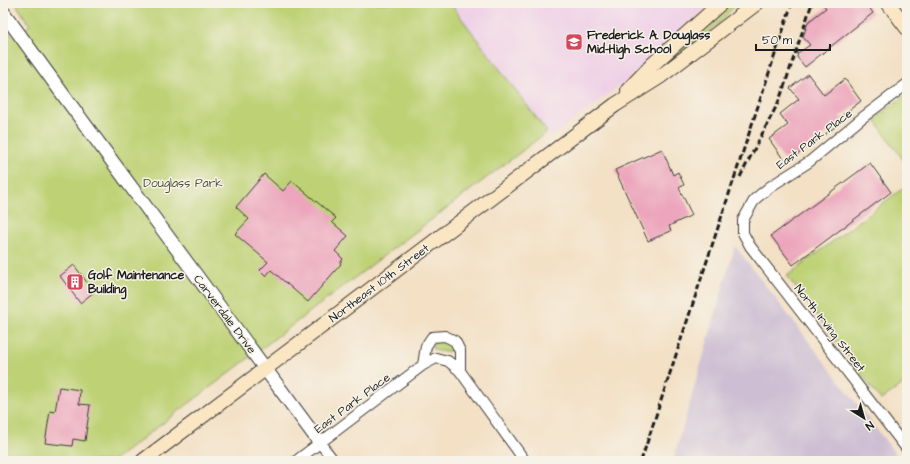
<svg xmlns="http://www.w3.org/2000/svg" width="910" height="464" font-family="'Architects Daughter',sans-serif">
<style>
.built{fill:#efd0e7}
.industrial{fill:#cdbed3}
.green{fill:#bed174;stroke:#6d7648}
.building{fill:#eca5bc}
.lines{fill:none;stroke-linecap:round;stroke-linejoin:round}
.minor-casing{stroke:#3c3935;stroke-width:12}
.tertiary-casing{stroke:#3c3935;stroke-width:15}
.secondary-casing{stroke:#3c3935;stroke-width:16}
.minor{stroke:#fff;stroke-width:10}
.tertiary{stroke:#fff;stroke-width:13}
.secondary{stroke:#fbe6c4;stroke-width:14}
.rail{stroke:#1c1c1c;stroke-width:3;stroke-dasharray:6 3;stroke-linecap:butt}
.labels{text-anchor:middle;stroke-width:3;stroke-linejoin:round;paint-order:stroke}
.poi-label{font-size:12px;font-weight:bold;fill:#1c1c1c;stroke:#f7f3e8;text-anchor:start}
.street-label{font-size:12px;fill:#1c1c1c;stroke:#f7f3e8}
.park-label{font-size:12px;fill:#4d5236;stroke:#f7f3e8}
</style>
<rect width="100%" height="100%" fill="#f7f3e8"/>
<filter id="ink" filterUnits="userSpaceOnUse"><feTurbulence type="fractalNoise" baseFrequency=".025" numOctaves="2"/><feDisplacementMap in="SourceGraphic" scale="8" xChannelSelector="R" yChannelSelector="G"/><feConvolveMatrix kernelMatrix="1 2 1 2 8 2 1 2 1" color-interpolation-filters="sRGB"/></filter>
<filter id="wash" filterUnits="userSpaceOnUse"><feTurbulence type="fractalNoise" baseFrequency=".012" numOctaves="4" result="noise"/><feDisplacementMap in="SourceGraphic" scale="16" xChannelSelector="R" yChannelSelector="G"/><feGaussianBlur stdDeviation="0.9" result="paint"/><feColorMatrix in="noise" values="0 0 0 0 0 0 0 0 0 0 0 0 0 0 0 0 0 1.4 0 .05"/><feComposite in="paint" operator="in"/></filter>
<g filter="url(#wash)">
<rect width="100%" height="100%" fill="#f3e0c5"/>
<path class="built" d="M450 3H711L626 81 551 137Z"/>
<path class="industrial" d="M735 246 901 461H673Z"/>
<path class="green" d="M15 3H450L547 132 113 461H3V22L14 37 30 25Z
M611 3H649C636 7 623 7 611 3Z
M730 3H737L719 23 662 69 659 65Z
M907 94V165L874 119Z
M907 185V381L881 400 787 276Z
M435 341H447L454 347 453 350C446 353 440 352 433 349L432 345Z"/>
<g id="blocks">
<path class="building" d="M822 3H866L873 13 805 67 797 57 798 53 810 45 803 37 808 22 826 8Z
M808 74 824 95 845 79 861 101 840 117 843 121 786 163 769 139 788 125 780 114 799 99 790 88Z
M662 149 673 175 678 172 684 185 679 188 692 215 669 226 671 231 648 241 615 170Z
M870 163 891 192 793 265 771 236Z
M264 174 283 191 292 181 336 218 332 222 348 236 335 251 343 259 340 263 341 264 308 302 271 270 266 276 260 270 268 262 235 234 249 219 236 207Z
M74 265 94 292 80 303 60 276Z
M59 387 80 390 79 404 90 405 85 441 73 439 72 446 45 443 50 411 55 412Z"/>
</g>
</g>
<g filter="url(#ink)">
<use href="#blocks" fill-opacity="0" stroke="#3c3935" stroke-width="1"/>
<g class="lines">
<g class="minor-casing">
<path id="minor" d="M907 84 862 118 809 162 771 186 755 199 743 220V233L750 246 907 449
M423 365 436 358 448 361 460 371
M320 443 334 461
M296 461 423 365 426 346 432 337 445 336 455 341 460 351V371L525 461"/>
</g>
<g class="tertiary-casing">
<path id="tertiary" d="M3 12 67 100 320 443"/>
</g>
<g class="secondary-casing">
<path id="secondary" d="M888 3 907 28
M628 90 652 65 721 3
M143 461 615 105 661 76 757 3"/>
</g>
<use href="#minor" class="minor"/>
<use href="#tertiary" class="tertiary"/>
<use href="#secondary" class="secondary"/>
<path class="rail" d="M740 177 778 103 784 87 812 3
M641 461 792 3"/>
</g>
</g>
<defs>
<g id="school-square" transform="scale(0.9)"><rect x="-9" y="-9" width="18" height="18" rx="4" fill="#d1495b" stroke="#f7f3e8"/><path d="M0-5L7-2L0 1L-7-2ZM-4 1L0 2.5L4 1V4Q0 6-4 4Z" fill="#fff"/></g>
<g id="building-square" transform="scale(0.9)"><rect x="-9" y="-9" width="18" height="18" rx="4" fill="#d1495b" stroke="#f7f3e8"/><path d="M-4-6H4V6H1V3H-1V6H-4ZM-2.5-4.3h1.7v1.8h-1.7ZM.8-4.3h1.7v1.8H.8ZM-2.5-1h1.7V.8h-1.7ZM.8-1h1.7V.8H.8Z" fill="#fff"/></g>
</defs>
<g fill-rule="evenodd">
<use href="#school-square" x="574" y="42"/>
<use href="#building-square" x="75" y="282"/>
</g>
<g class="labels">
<g class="poi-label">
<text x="587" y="39">Frederick A. Douglass<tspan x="587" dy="14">Mid-High School</tspan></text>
<text x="88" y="279">Golf Maintenance<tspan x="88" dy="14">Building</tspan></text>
</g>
<g class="street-label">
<text transform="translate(814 139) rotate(-37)" y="4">East Park Place</text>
<text transform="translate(379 283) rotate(-37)" y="4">Northeast 10th Street</text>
<text transform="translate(225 314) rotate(53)" y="4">Carverdale Drive</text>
<text transform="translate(830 328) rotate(52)" y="4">North Irving Street</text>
<text transform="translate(352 403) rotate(-37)" y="4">East Park Place</text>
</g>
<g class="park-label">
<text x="183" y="187">Douglass Park</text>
</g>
</g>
<rect width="910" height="464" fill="none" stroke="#f7f3e8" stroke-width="16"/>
<g transform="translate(864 418) rotate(143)" stroke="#f7f3e8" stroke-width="3" paint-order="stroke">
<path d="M0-3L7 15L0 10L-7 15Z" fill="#1c1c1c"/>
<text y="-6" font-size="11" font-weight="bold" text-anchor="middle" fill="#1c1c1c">N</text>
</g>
<path d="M756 44v6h74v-6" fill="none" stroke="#1c1c1c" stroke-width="2"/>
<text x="762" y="44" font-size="12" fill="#1c1c1c" stroke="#f7f3e8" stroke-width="3" paint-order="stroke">50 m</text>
</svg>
